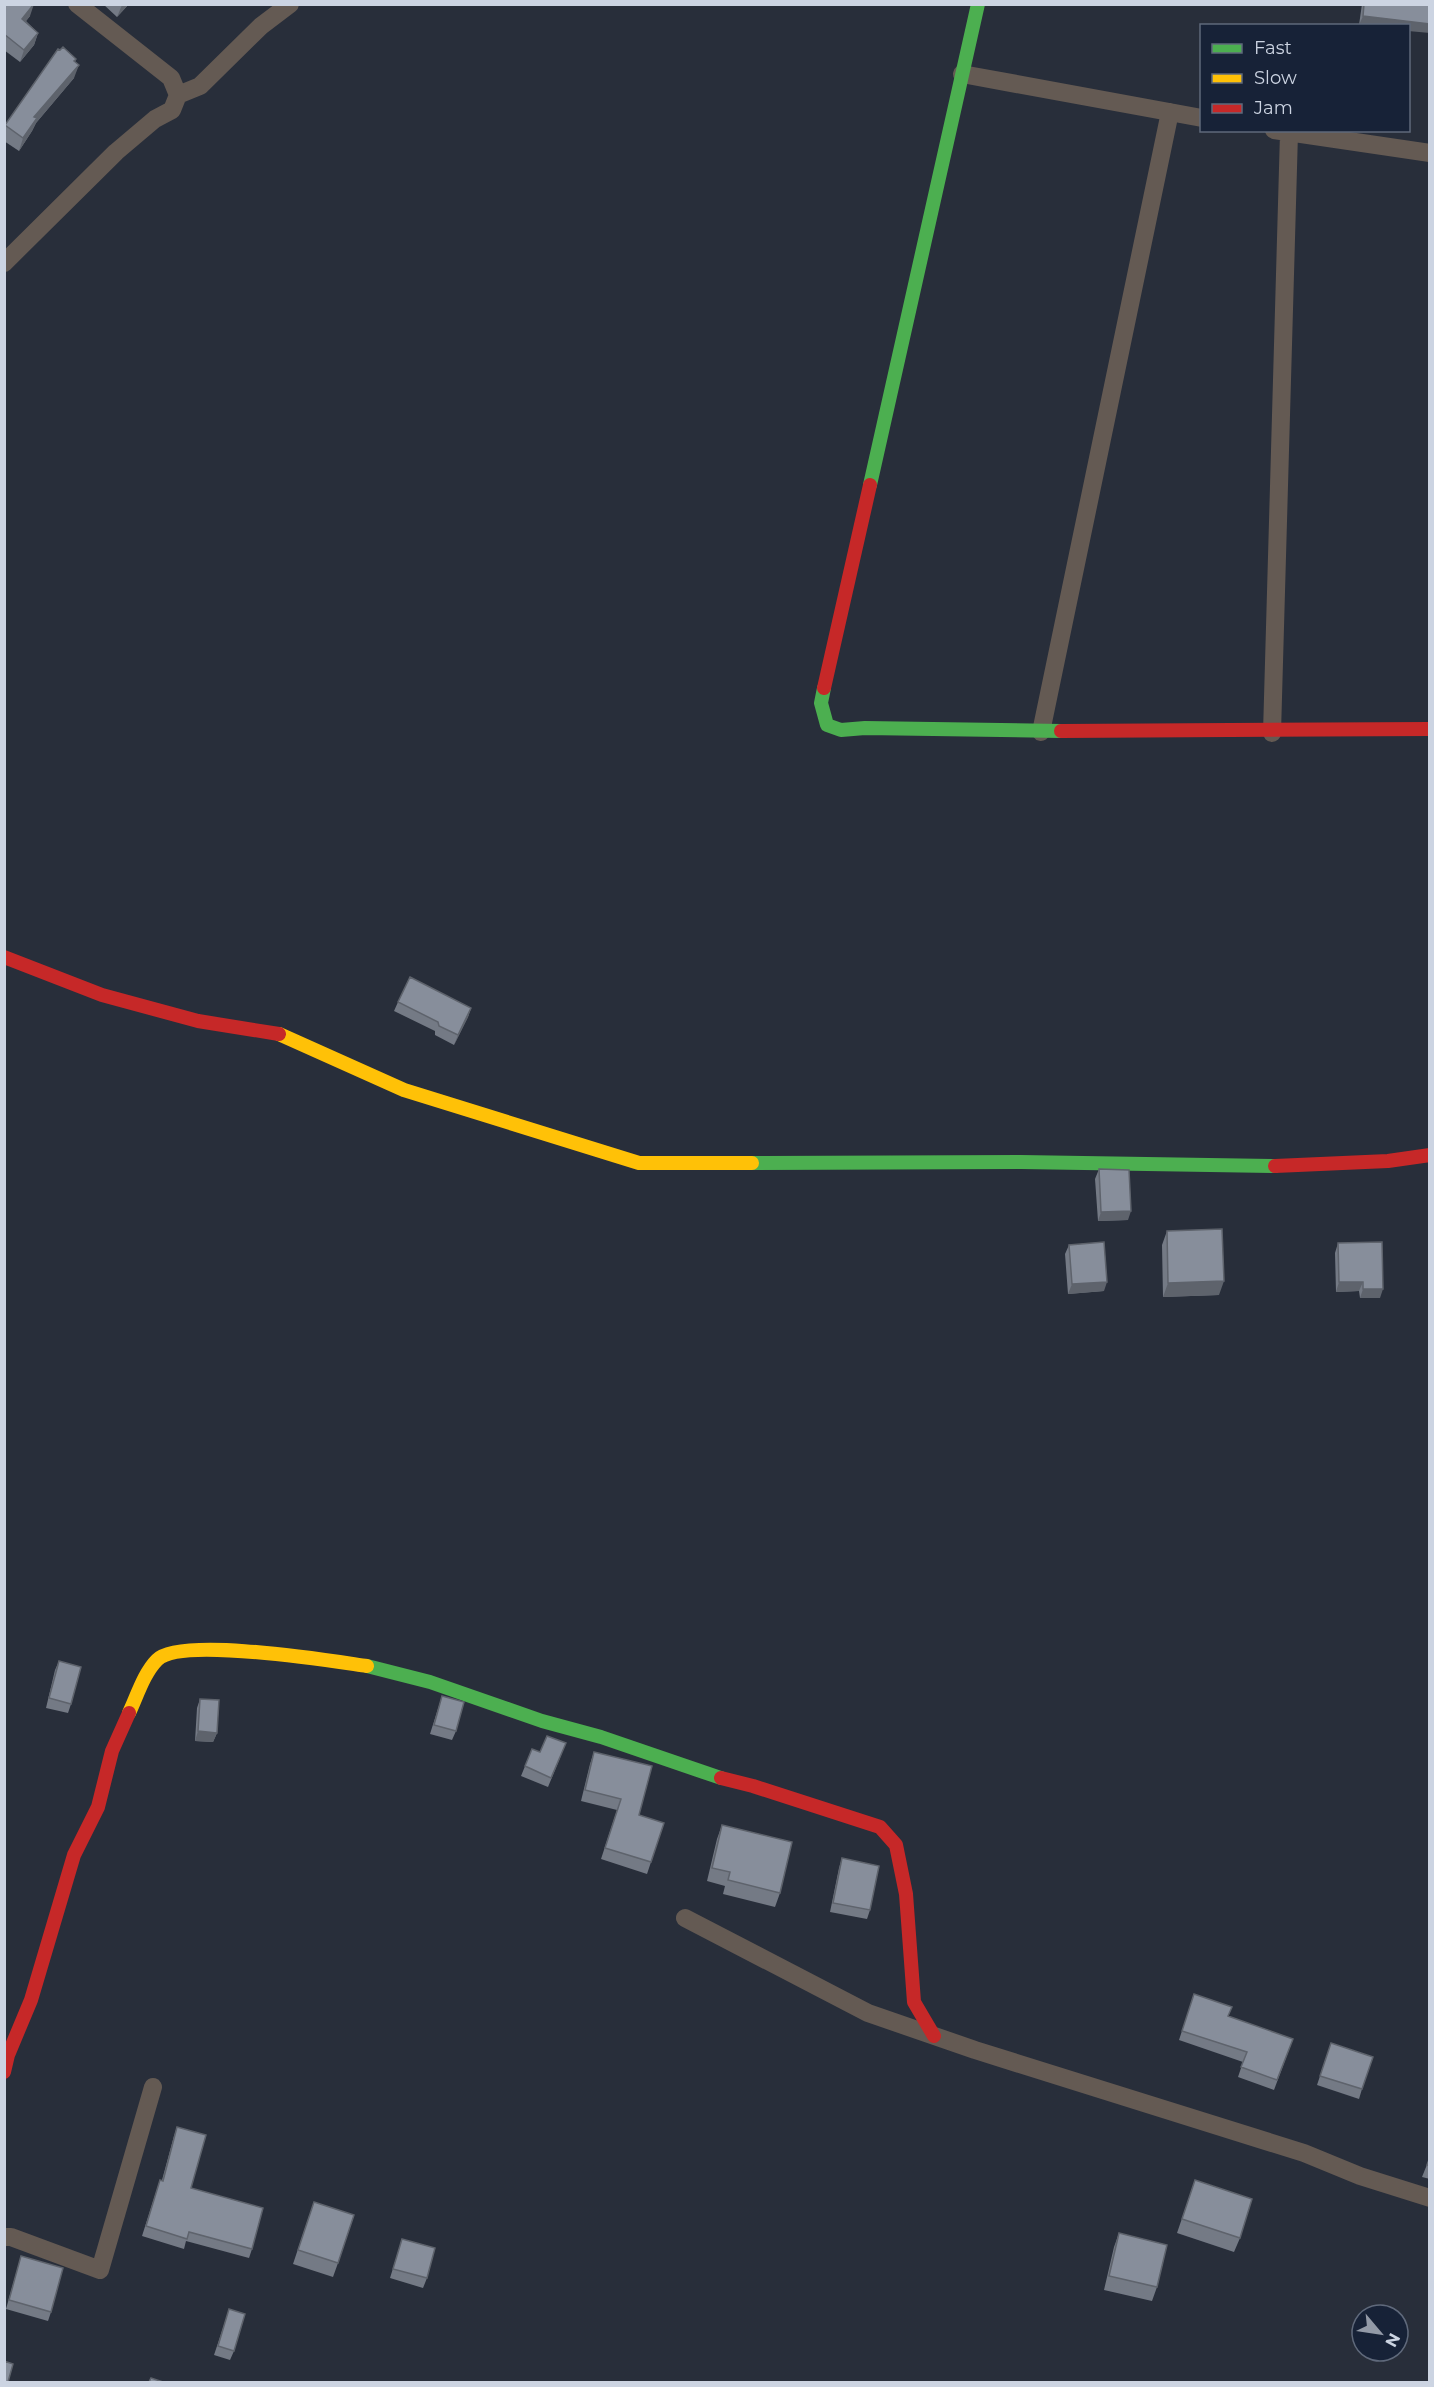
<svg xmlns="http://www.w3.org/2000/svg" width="1434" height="2387" font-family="Montserrat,sans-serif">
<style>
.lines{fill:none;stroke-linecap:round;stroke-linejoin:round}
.street{stroke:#645a53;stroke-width:18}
.fast{stroke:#4caf50;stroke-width:14}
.slow{stroke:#ffc107;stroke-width:14}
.jam{stroke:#c62828;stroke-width:14}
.wall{fill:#747a85}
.shaded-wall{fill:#5e636c}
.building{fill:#878e9b;stroke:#5e636c;stroke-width:1.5}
</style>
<rect width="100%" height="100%" fill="#282e3a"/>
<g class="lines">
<path class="street" d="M962 74 1202 118
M178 95 200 86 261 26 290 4
M1274 130 1430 153
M4 263 116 152 155 119 172 110 178 95 171 78 77 4
M1041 732 1170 112
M1272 733 1289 133
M685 1918 868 2013 975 2050 1304 2153 1360 2176 1430 2198
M4 2237H11L100 2270 153 2087"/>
<path class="fast" d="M870 485 978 4
M824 688 821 703 827 725 841 730 865 728 1061 731
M752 1163 1021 1162 1275 1166
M367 1666 430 1682 542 1721 601 1737 721 1778"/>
<path class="slow" d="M279 1034 404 1090 639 1163H752
M129 1713C137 1696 144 1673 157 1660 180 1636 331 1661 367 1666"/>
<path class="jam" d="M824 688 870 485
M1061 731 1430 729
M4 957 102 995 198 1021 279 1034
M1275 1166 1388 1161 1430 1155
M721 1778 753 1786 880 1827 896 1845 906 1894 914 2002 934 2036
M4 2072 8 2055 31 2000 74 1855 98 1807 112 1751 129 1713"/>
</g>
<path class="wall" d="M4 4 30 16 26 21 38 33 34 45 20 62 4 50Z
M103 4H129L117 17Z
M1362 4H1430L1359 25Z
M60 50 76 59 75 62 74 78 36 123 32 131 19 151 4 141 5 125Z
M398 1002 471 1008 468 1017 454 1045 435 1035V1031L394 1011Z
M1099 1169 1128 1220 1098 1221 1095 1179Z
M1167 1231 1219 1295 1163 1297 1162 1245Z
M1338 1243 1380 1298H1360L1359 1291 1336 1292 1335 1253Z
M1069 1245 1104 1291 1068 1294 1065 1254Z
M59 1661 71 1704 68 1713 46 1708 55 1670Z
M442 1696 456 1731 452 1740 430 1734Z
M200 1699 217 1733 213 1742 195 1741 197 1708Z
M532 1749 540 1752 562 1753 548 1787 521 1776Z
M594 1752 639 1815 651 1862 647 1874 601 1859 617 1810 581 1801 590 1764Z
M722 1825 780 1893 775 1907 723 1894 725 1886 707 1881 717 1839Z
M842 1858 870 1910 867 1919 830 1912 839 1868Z
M1194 1994 1228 2016 1293 2039 1274 2090 1238 2077 1243 2062 1179 2040Z
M1331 2043 1362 2089 1359 2099 1317 2085Z
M177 2127 191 2188 252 2249 249 2258 186 2241 184 2249 142 2236 157 2189 160 2180H162L174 2136Z
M1430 2157V2179L1422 2177Z
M1195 2180 1240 2238 1234 2252 1177 2233Z
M309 2216 338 2263 333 2277 293 2264Z
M1119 2233 1157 2287 1152 2301 1104 2290 1114 2247Z
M402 2239 427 2278 423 2288 390 2278Z
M21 2256 51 2312 48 2321 6 2309Z
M226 2319 234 2351 230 2360 214 2355Z"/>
<path class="shaded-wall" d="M34 4 30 16 18 31 22 19Z
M122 4H129L117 17 122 5Z
M1363 16 1430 24V33L1408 31V26L1359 25Z
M38 33 34 45 20 62 24 50Z
M79 65 74 78 36 123 32 131 19 151 23 138 34 117Z
M471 1008 468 1017 454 1045 458 1035Z
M1131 1211 1128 1220 1098 1221 1101 1212Z
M1224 1281 1219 1295 1163 1297 1168 1283Z
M1107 1282 1104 1291 1068 1294 1072 1284Z
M1339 1282H1363L1359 1291 1336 1292Z
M1363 1289H1383L1380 1298H1360Z
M198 1731 217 1733 213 1742 195 1741Z"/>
<path class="building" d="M4 4H34L22 19 38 33 24 50 4 34Z
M1364 4H1430V24L1363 16Z
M63 47 76 59 74 61 79 65 34 117 37 118 23 138 5 125 58 49 60 50Z
M410 977 471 1008 458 1035 439 1026 438 1022 398 1002Z
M1099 1169 1129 1170 1131 1211 1101 1212Z
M1222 1229 1224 1281 1168 1283 1167 1231Z
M1104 1242 1107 1282 1072 1284 1069 1245Z
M1382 1242 1383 1289H1363V1282H1339L1338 1243Z
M59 1661 81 1667 71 1704 49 1698Z
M442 1696 464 1702 456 1731 434 1725Z
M200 1699 219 1700 217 1733 198 1731Z
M547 1736 566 1743 551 1778 525 1766 532 1749 540 1752Z
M594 1752 652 1766 639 1815 664 1823 651 1862 605 1848 621 1799 585 1790Z
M722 1825 792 1842 780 1893 728 1880 730 1872 712 1868Z
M842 1858 879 1866 870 1910 833 1903Z
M1194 1994 1232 2007 1228 2016 1293 2039 1277 2080 1241 2067 1247 2052 1182 2031Z
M1331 2043 1373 2057 1362 2089 1320 2076Z
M177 2127 206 2135 191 2188 263 2208 252 2249 189 2232 187 2239 146 2226 160 2180 163 2181Z
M1430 2157V2166L1427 2165Z
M1195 2180 1252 2199 1240 2238 1182 2219Z
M314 2202 354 2215 338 2263 298 2250Z
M1119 2233 1167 2245 1157 2287 1109 2276Z
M402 2239 435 2248 427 2278 393 2269Z
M21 2256 63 2268 51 2312 9 2300Z
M229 2309 245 2314 234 2351 218 2346Z
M4 2361 13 2364 8 2382H4Z
M151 2378 163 2382H149Z"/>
<rect width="1434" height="2387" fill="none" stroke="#ccd4e2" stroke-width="12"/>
<rect x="1200" y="24" width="210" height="108" fill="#172237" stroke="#5f697b" stroke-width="1.5"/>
<rect x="1212" y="44" width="30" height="9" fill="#4caf50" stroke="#5f697b" stroke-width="1.5"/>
<text x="1254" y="54" font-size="18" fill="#ccd4e2">Fast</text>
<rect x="1212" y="74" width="30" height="9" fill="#ffc107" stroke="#5f697b" stroke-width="1.5"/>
<text x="1254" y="84" font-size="18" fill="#ccd4e2">Slow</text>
<rect x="1212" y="104" width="30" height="9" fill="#c62828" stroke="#5f697b" stroke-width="1.5"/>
<text x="1254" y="114" font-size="18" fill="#ccd4e2">Jam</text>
<g transform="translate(1380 2333) rotate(119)"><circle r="28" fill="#172237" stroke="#5f697b" stroke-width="1.5"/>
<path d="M0-4.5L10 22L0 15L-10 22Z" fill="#939aa7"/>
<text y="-9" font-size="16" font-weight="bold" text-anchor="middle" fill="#ccd4e2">N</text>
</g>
</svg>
